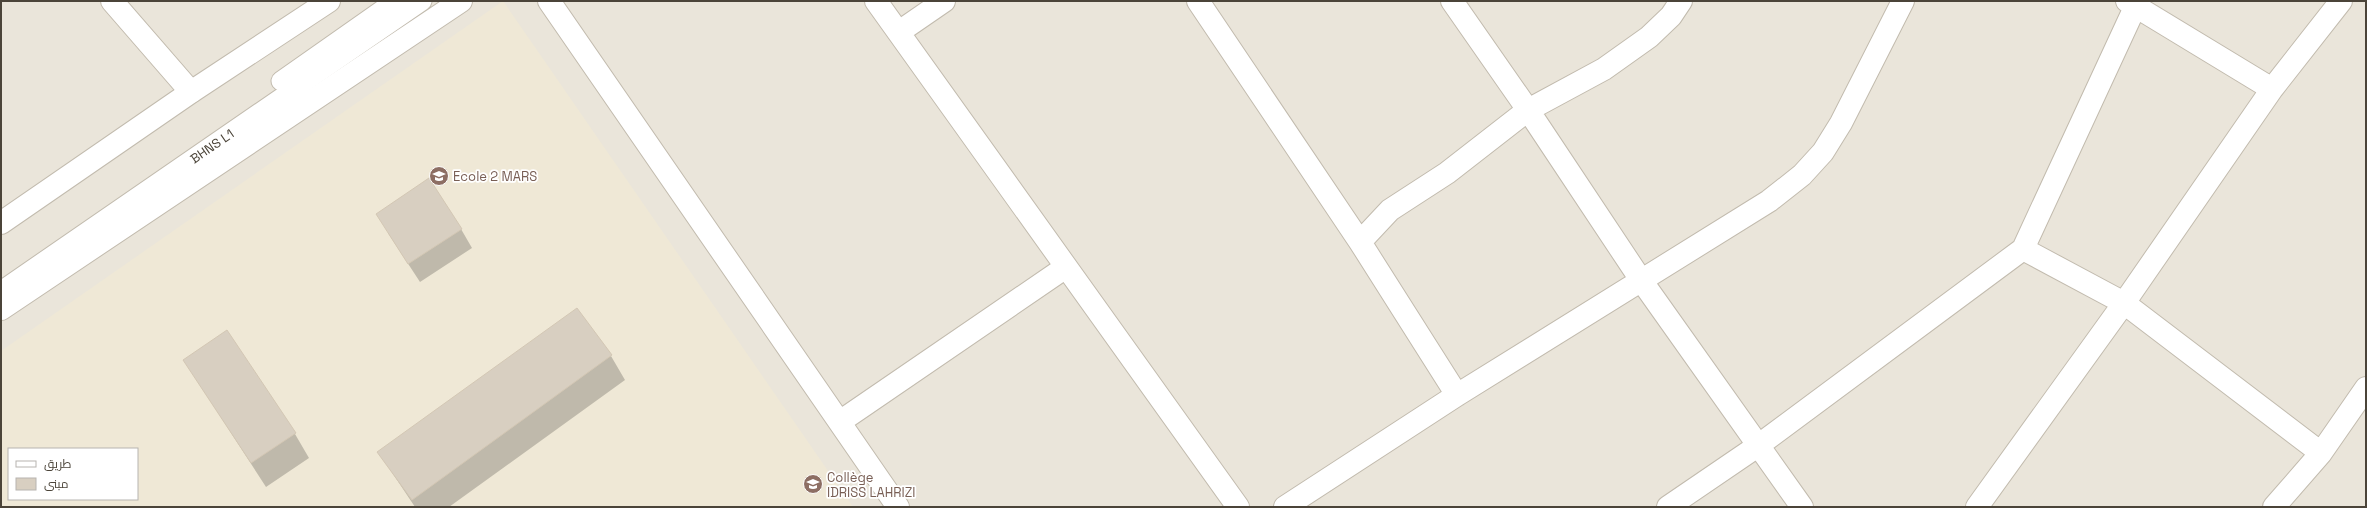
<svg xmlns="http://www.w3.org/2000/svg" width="2367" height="508" font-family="'Space Grotesk',Cairo,sans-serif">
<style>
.residential{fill:#eae5da;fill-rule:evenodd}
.education{fill:#efe8d6;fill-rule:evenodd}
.shadow{fill:#0003}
.building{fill:#d8cfc1;stroke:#d3c7b4}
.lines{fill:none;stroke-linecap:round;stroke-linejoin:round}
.service-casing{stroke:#c2bbae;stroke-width:21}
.minor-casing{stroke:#c2bbae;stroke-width:24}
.tertiary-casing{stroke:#c2bbae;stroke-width:24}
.service{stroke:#fff;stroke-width:19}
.minor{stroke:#fff;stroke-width:22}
.tertiary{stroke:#fff;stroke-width:22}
.labels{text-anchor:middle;stroke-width:3.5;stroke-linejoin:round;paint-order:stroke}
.street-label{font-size:13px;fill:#4b4439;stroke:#fff}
.education-label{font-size:13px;fill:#785e54;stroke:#fff;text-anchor:start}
</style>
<rect width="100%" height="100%" fill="#f6f3ec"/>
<path class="residential" d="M1 1H2366V507H1ZM9 449H137V499H9Z"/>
<path class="education" d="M503 1 853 507H1V351ZM9 449H137V499H9Z"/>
<path class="shadow" d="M461 229 472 248 420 282 388 233Z
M611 356 625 380 449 507H415L379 453Z
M184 360 295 434 309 458 266 487Z"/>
<path class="building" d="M429 178 462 229 408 264 376 214Z
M577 308 612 355 412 500 377 452Z
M227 330 296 433 251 463 183 360Z"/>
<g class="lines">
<g class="service-casing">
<g id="service">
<path d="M281 81 395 1"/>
<path id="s1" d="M1 291 422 1"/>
</g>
</g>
<g class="minor-casing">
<path id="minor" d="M112 1 191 92
M549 1 898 507
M876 1 1238 507
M1198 1 1360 242 1457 395
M1452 1 1528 110 1641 280 1802 507
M2127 1 2272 89
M899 32 944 1
M1360 242 1390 210 1447 173 1528 110 1604 69 1649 37 1671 16 1681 1
M2023 249 2124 303 2321 453
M841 421 1066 267
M1285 507 1457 395 1769 201 1802 175 1823 152 1841 123 1903 1
M1668 507 1759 445 2023 249 2136 5
M1977 507 2124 303 2272 89 2341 1
M2274 507 2321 453 2366 388"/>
</g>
<g class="tertiary-casing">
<path id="tertiary" d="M1 223 191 92 329 1
M1 309 461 1"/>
</g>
<use href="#service" class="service"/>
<use href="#minor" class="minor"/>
<use href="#tertiary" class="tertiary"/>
</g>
<defs>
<g id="school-disc" transform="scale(1)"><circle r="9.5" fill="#8d6e63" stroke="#fff"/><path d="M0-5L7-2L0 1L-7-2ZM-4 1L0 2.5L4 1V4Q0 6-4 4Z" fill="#fff"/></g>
</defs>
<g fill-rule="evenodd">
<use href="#school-disc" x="439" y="176"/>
<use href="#school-disc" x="813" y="484"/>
</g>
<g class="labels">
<g class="street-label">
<text dy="5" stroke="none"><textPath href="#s1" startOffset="256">BHNS L1</textPath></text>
</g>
<g class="education-label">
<text x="453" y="181">Ecole 2 MARS</text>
<text x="827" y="482">Collège<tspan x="827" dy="15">IDRISS LAHRIZI</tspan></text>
</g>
</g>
<rect width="2367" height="508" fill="none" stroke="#4b4439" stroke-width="4"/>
<rect x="8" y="448" width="130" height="52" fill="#ffffff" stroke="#b7b4b0"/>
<rect x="16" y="461" width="20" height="6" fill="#ffffff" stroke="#b7b4b0"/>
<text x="44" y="468" font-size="12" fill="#4b4439">طريق</text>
<rect x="16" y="478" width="20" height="12" fill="#d8cfc1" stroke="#b7b4b0"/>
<text x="44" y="488" font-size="12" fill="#4b4439">مبنى</text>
</svg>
